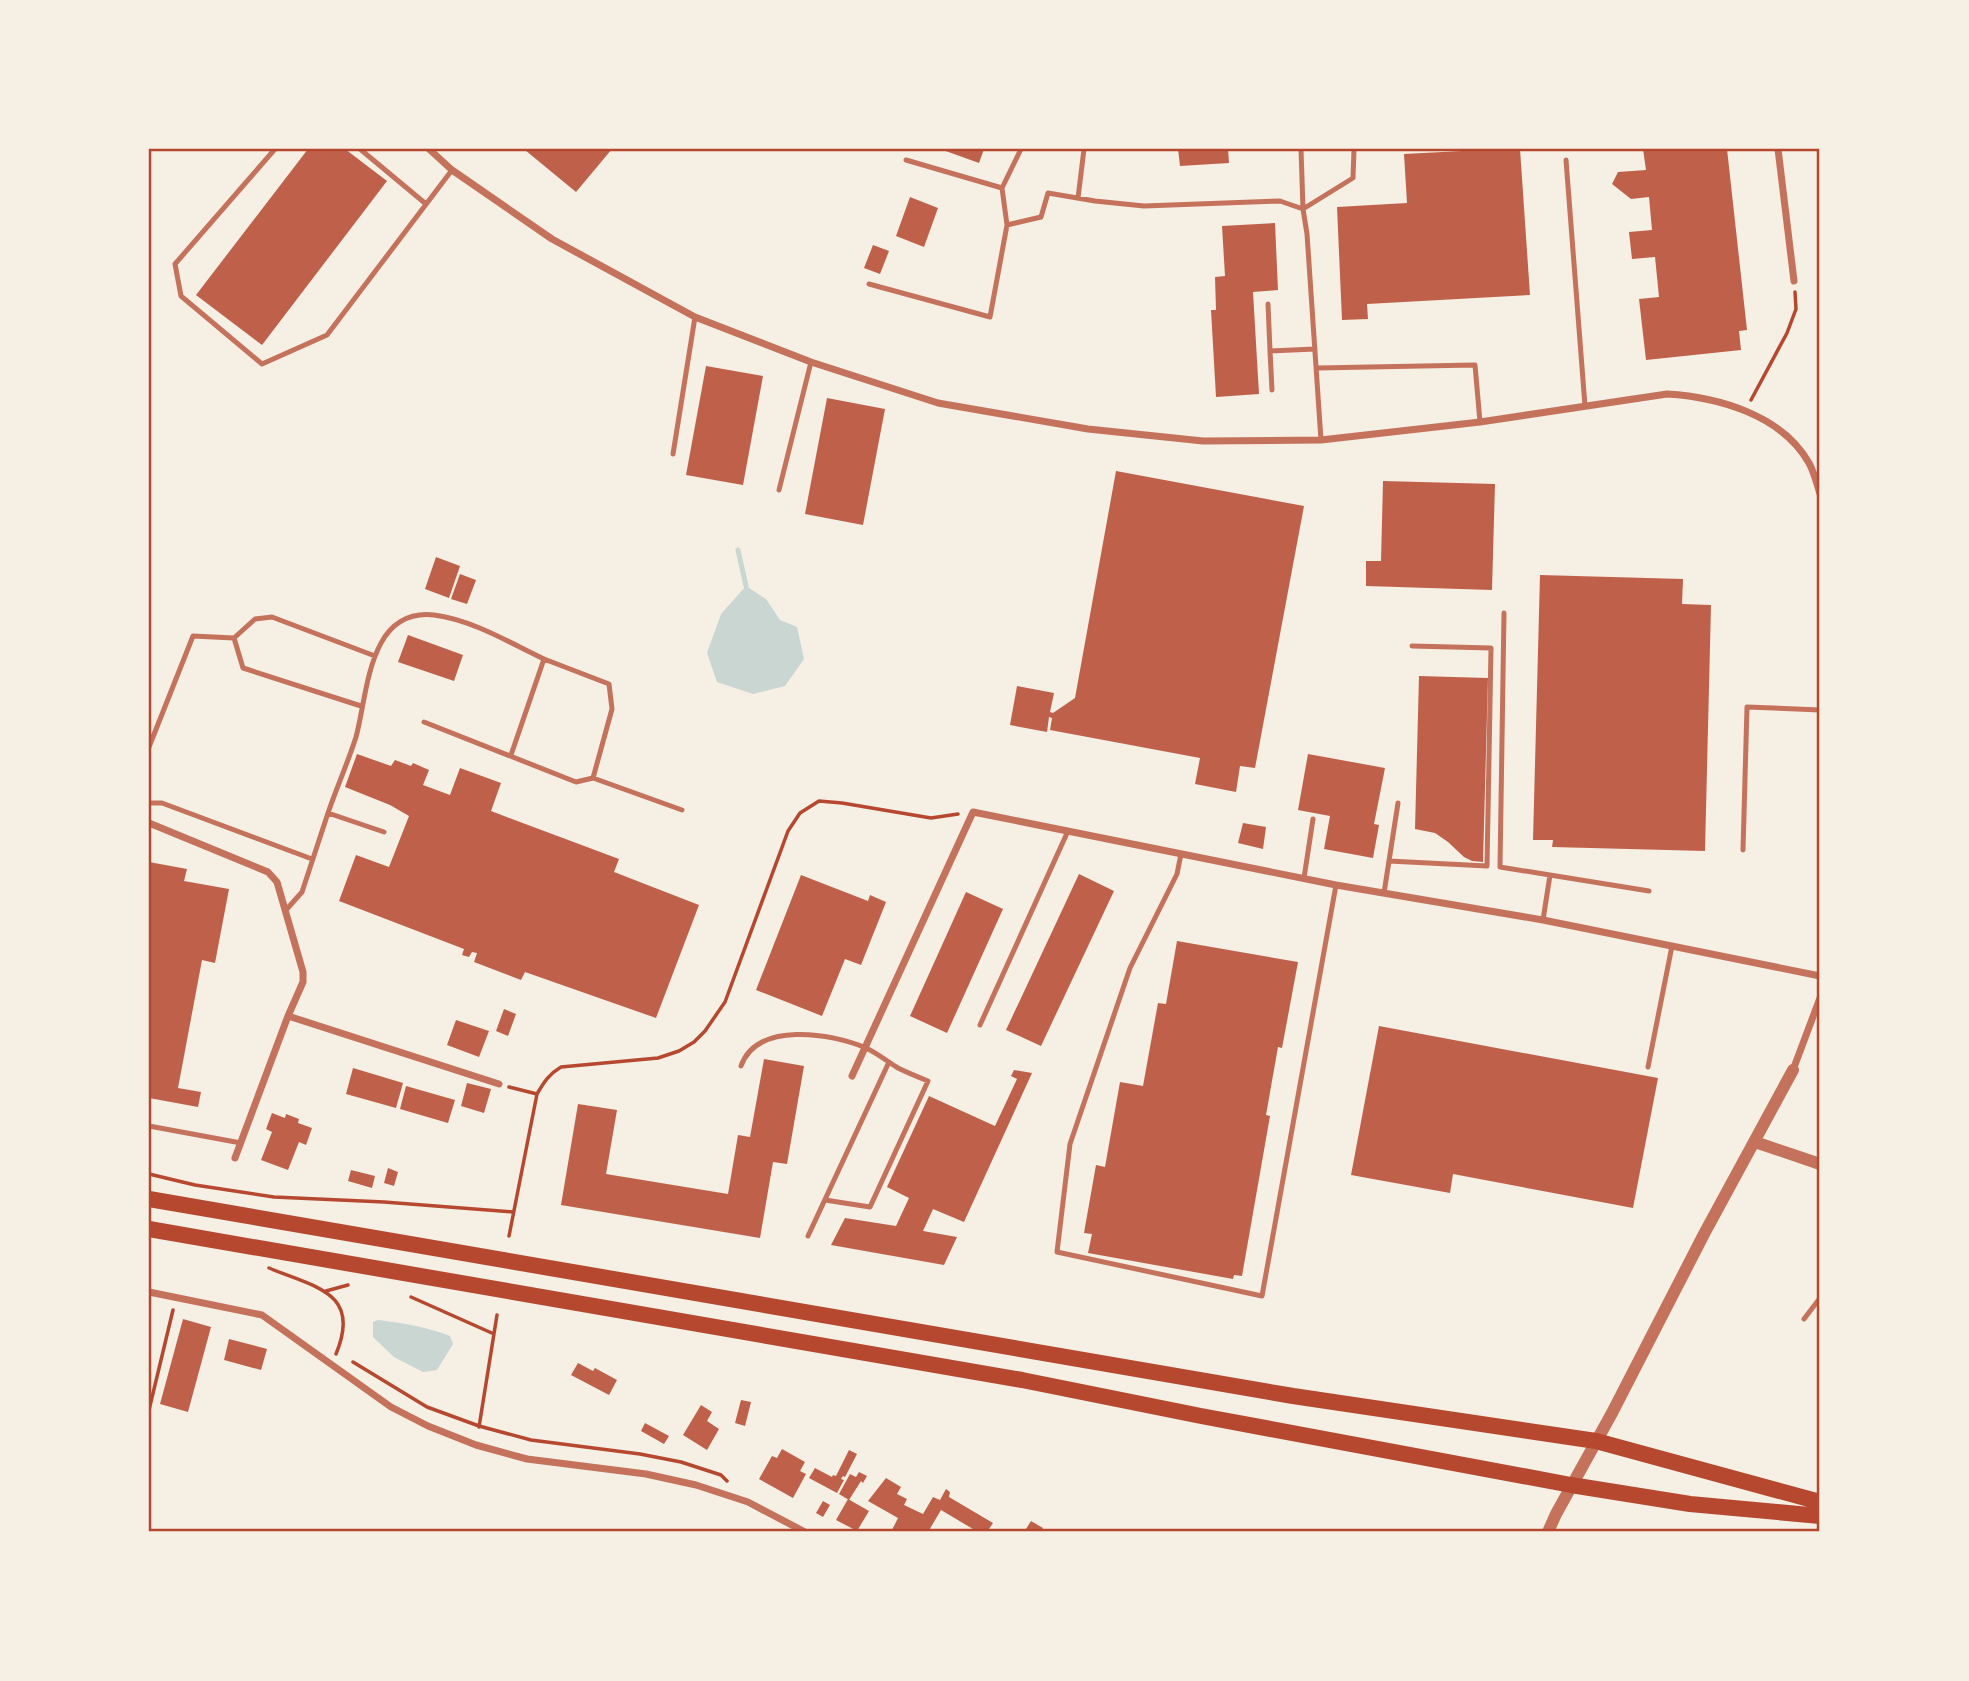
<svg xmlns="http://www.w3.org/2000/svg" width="1969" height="1681" font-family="Spectral,serif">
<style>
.water{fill:#c9d6d2}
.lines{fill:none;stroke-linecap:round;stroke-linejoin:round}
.stream{stroke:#c9d6d2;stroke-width:5}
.building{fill:#bf614a}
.path{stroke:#b5482f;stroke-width:3.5}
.service{stroke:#c5725c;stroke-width:5}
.minor{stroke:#c5725c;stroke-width:7}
.tertiary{stroke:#c5725c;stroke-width:12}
.primary{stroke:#b5482f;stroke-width:16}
.neatline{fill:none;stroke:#b5482f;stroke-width:2.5}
</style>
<rect width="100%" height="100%" fill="#f6efe4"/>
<path class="water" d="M746 586 766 599 780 620 797 627 804 659 785 686 753 694 717 682 707 653 721 614Z
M378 1320C403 1323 427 1327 450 1336L453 1344 437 1370 423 1372 394 1357 373 1337V1322Z"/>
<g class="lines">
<path class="stream" d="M738 550 746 586"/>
</g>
<path class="building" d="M308 149H345L387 181 262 345 196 295Z
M527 149H612L576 192 525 150Z
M940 149H984L979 163Z
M1178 149H1228L1229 163 1180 166Z
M1500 149H1520L1530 295 1367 304 1368 319 1342 320 1337 207 1407 203 1404 154Z
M1643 149H1727L1747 330 1739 331 1741 350 1646 360 1639 299 1659 297 1655 257 1632 259 1629 232 1652 230 1649 197 1631 199 1612 184 1618 172 1646 170Z
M910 197 938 208 924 247 896 236Z
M1275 223 1278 290 1253 292 1259 394 1216 397 1211 310H1216L1215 277 1225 276 1222 226Z
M873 245 889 251 880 274 864 268Z
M706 366 763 376 743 485 686 475Z
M827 398 885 409 863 525 805 514Z
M1116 471 1304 506 1255 768 1240 766 1236 792 1195 784 1200 758 1050 730 1052 718 1049 717 1047 732 1010 725 1017 686 1054 693 1050 712 1053 713 1075 698Z
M1383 481 1495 484 1492 590 1366 586V561H1381Z
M436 557 460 566 449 598 425 589Z
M460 574 476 580 467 604 451 599Z
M1540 575 1683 579 1682 604 1711 605 1705 851 1552 847 1553 840H1533Z
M408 635 463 655 454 681 398 662Z
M1419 676 1488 678 1483 862 1472 861 1464 857 1448 842 1435 833 1415 829Z
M357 754 391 766 395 760 411 766 413 763 429 770 423 785 450 795 460 768 501 783 491 811 619 859 614 872 699 905 656 1018 525 972 521 980 474 962 477 953 472 952 469 957 462 955 464 949 339 901 356 855 389 867 409 816 390 805 345 787Z
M1308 754 1385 768 1374 824 1379 825 1373 858 1324 849 1330 816 1298 810Z
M1243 823 1266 827 1263 849 1238 843Z
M149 862 187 869 184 881 229 889 215 963 202 960 178 1088 201 1092 198 1107 149 1098Z
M1079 874 1114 891 1041 1046 1006 1030Z
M801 875 868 901 870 895 886 902 861 965 845 959 822 1016 756 990Z
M966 892 1003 909 947 1033 910 1016Z
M1177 941 1298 962 1282 1048 1278 1047 1266 1115 1270 1116 1242 1276 1234 1275 1233 1279 1088 1253 1092 1234 1084 1233 1096 1165 1105 1167 1120 1082 1143 1086 1158 1003 1166 1004Z
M504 1009 516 1014 508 1036 496 1031Z
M456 1020 489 1031 479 1057 447 1045Z
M1379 1026 1658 1078 1633 1208 1453 1174 1450 1193 1351 1175Z
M764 1059 804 1066 787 1164 773 1162 760 1238 561 1205 578 1104 617 1110 606 1174 728 1194 738 1135 750 1137Z
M353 1068 403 1083 396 1108 346 1094Z
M1014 1070 1032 1073 964 1222 933 1209 923 1231 957 1237 944 1265 831 1245 845 1218 896 1226 909 1198 887 1187 929 1096 995 1126 1017 1079 1011 1076Z
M467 1083 491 1089 484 1113 461 1106Z
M406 1086 455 1100 448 1123 400 1109Z
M272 1113 285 1118 286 1114 299 1119 298 1123 312 1128 306 1145 299 1142 288 1170 261 1160 272 1132 266 1129Z
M388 1168 398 1172 394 1186 384 1183Z
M351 1170 375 1176 372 1188 348 1181Z
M183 1319 211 1327 188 1412 160 1404Z
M229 1339 267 1349 261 1370 224 1360Z
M578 1363 593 1371 595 1368 617 1380 609 1395 571 1375Z
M741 1400 751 1402 745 1426 735 1423Z
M701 1405 712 1412 707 1421 719 1429 707 1450 683 1435Z
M645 1423 669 1436 664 1444 641 1431Z
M782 1449 805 1462 800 1471 806 1474 793 1498 759 1479 772 1456 777 1458Z
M849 1450 857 1454 845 1477 843 1476 841 1479 844 1480 837 1493 809 1478 815 1468 832 1477 833 1475 836 1476Z
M859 1472 867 1476 863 1483 861 1481 849 1500 839 1494 850 1474 856 1477Z
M886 1478 901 1487 897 1494 907 1499 904 1505 923 1514 933 1497 940 1500 946 1489 950 1492 949 1497 993 1523 987 1532H978L941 1510 928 1532H891L898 1518 868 1501Z
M848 1499 869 1511 857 1531 836 1520Z
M823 1501 830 1505 823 1517 816 1513Z
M1031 1521 1043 1528 1041 1532H1024Z"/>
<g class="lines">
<path class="path" d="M1751 400 1787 333 1796 309 1795 292
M509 1087 537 1094
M149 1174 195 1185 274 1197 384 1202 513 1212
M509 1236 537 1094C544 1082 549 1074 561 1067L658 1058 679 1051 694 1042 705 1031 725 1002 788 831 800 813 819 801 842 803 931 818 958 814
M269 1268C314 1287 362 1292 336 1354
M326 1291 348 1285
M411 1297 494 1334
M353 1362 427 1407 479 1426 531 1440 640 1454 681 1462 721 1475 727 1481
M149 1410 173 1310
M479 1427 497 1315"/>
<path class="service" d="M275 149 175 264 181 296 262 364 327 335 452 170
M360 149 426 204
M1301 149 1303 209 1353 178 1354 149
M906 160 1002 188 1007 225
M1566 160 1585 406
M1002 188 1021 149
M1078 198 1084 149
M869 284 990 317 1007 225 1041 217 1048 193 1095 201 1144 206 1280 201 1303 209 1307 234 1321 440
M1268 304 1270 351 1315 349
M1270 351 1272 390
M1317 368 1475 365 1480 422
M673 454 695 317
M779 490 811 362
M1504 613 1500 867 1550 875
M234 638 255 619 272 617 375 656
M544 659 609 684 612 709 593 778
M424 722 576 782 593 778 682 810
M149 747 193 636 234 638 243 668 361 706
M149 803H162L312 859
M328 813C337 787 348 762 356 737 368 693 368 608 434 615 473 620 510 643 544 659L511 755
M1743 850 1747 707 1820 710
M1181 854 1177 874 1130 968 1070 1144 1057 1252 1262 1296 1336 885
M1389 861 1487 866 1491 648 1412 646
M1304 878 1313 819
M1384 893 1398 803
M286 910 302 892 328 813 384 832
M1543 920 1550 875 1649 891
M980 1025 1068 831
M741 1066C757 1021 831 1033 866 1048 877 1053 888 1062 898 1068 908 1073 918 1077 928 1081L870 1207 825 1200
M1648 1067 1672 946
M149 1126 241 1143
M808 1236 889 1062
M1804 1319 1820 1298"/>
<path class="minor" d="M429 149 452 170 552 239 695 317 811 362 938 403 1088 429 1203 441 1321 440 1480 422 1667 394C1718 397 1782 415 1809 463 1814 472 1817 484 1820 494
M1778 149 1794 281
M149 823 268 872 277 882 303 972V982L288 1016 235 1158
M288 1016 499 1084
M1793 1070 1820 998
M852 1076 973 812 1336 885 1543 920 1820 976
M149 1292 262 1315 391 1407 428 1426 476 1445 527 1459 646 1474 696 1485 748 1502 805 1532"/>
<path class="tertiary" d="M1755 1142 1820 1164
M1548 1532 1556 1514 1612 1413 1704 1234 1793 1070"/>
<path class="primary" d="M149 1199 1293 1396 1596 1441 1820 1502
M149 1229 1022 1380 1201 1416 1571 1485 1690 1504 1820 1516"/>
</g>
<rect width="1969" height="1681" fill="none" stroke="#f6efe4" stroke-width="301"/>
<rect x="150" y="150" width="1668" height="1380" class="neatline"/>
</svg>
